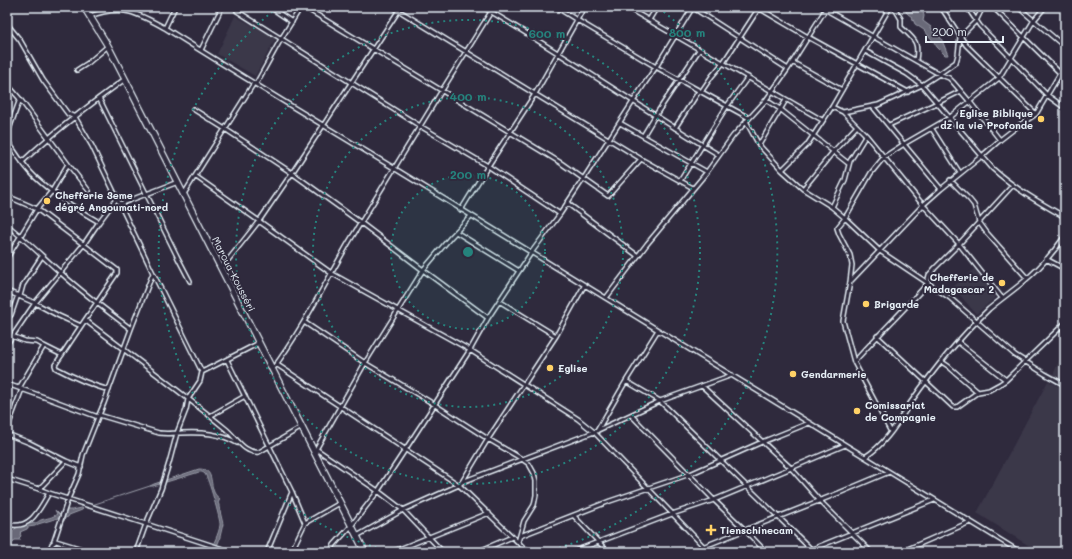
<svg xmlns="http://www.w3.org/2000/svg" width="1072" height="559" font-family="Mali,sans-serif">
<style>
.built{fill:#3b3749}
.water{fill:#696978;stroke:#9c9fab}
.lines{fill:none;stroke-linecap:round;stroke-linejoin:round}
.stream{stroke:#9c9fab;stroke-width:1}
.street-casing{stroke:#e8f1f8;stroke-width:6}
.highway-casing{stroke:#e8f1f8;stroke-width:8}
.street{stroke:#2f2a3d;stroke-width:3}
.highway{stroke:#2f2a3d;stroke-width:5.5}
.ring{fill:none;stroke:#25827c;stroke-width:2;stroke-dasharray:2 4}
.poi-dot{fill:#ffd166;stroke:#2f2a3d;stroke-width:1.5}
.labels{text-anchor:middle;stroke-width:4;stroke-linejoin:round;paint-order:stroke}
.poi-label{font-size:10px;font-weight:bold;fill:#e8f1f8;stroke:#2f2a3d;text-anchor:start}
.street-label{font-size:10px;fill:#e8f1f8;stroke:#2f2a3d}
.centre{fill:#25827c;stroke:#2f2a3d;stroke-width:2}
.ring-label{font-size:12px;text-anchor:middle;font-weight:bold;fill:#25827c;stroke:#2f2a3d;stroke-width:4;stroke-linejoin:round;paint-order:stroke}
</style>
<rect width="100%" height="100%" fill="#2f2a3d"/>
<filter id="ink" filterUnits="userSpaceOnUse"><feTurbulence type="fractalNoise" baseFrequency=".025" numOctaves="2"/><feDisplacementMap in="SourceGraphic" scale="8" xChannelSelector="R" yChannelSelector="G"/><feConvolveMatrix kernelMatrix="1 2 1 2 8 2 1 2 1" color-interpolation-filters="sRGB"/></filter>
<g filter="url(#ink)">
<path class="built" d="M235 16 276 38 255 76 217 54Z
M974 269 997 296 976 314 953 287Z
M1065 347V381L1053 375Z
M1048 381 1065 389V552H1039L977 513Z"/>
<path class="water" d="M906 7H922L924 16 923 21 931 27 934 33 941 38 948 55H945L937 47 934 42 924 30 915 24 912 17 908 14 906 12Z
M199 469C215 469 209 484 215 494 216 496 218 497 220 499L218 503 219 505V507L223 524 219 541 214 552H210C213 544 219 534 220 525 221 521 208 477 205 474 202 471 199 472 196 473L153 486H150L154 484Z
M82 508 83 509 82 510 69 515 68 517 65 518 64 521H62L58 518 38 524 35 526 28 527 27 529 20 532 21 533 20 534 21 536 19 538 21 540H15L13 543 8 542 7 545V535L12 532C16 525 28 524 35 523 39 522 38 521 41 520 47 518 52 518 57 514L55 510 60 515 63 510H72Z"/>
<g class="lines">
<path class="stream" d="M92 505 150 486"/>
<g class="street-casing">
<path id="street" d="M270 7 292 22
M304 7 561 163 608 196 641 159
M393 7 641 159 693 188
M483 7C563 54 639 107 719 155
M556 7 577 20 584 7
M626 7 822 120
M692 7 788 69
M757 7 808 37 908 92
M821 7 939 74 949 78 953 82 970 102 1000 140
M881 7 888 11
M894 7 901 19V27L902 28C915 40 919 42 916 60
M941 7 966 45 1036 114
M967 7 980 26 1047 95 1065 108
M993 7 1060 73 1065 77
M1018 7 1065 47
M237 11 420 126 488 166 560 214
M90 16C122 4 138 13 165 28 242 77 320 123 397 170 605 298 812 424 1020 552
M649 20 657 7
M7 24 20 40 43 80 65 110 68 114 75 117 92 146 153 273 202 372 200 381 188 399 186 410 177 433 169 463 161 489 146 524 232 552
M165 28 175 7
M201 50 222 7
M865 51 907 74 922 85 993 169C1014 188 1040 203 1065 217
M792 62 842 90
M77 70 88 63 108 46
M7 84 20 99 68 164 52 191 37 209 7 258
M256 84 281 39 301 7
M701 92 712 76 723 63 759 8
M99 98 178 258 190 281
M766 100 780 109 849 164
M832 107 843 112 866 135 923 205 959 244 1002 298
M873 107 941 189
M193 109 225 129 292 173 361 223 423 270 488 318
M843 112 878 105 922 85 939 74 956 62 958 55 960 37 976 21 983 7
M746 121 759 145 782 170 807 145 832 107 890 7
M620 123 707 172
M889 125 937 103 961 91
M675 128 699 91
M932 129 960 173
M7 135 20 99
M643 136 655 116 699 50
M7 140C16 153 24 167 35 177 54 195 76 209 99 222L84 244 35 303 7 344
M759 145 786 100
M22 162C54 132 89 105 125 79
M68 164 89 191
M782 170 803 189 833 152 857 126
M195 176 259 221 331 273 470 350 578 419 594 432 709 552
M950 180 970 200 974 205 979 222 987 233 1027 278
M680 181 727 106 748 77
M1013 185 959 244 935 268 929 275 928 279V283C904 310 878 335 854 362L843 321 850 282 852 265 850 255 839 234 837 228 845 218 871 173 884 157 904 144 949 118 999 78 1034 20 1045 7
M803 189 832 207 845 218 880 251 950 298 1015 355 1045 374 1065 385
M184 194 195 176 254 83
M7 196 37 209 117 270V273L81 326 59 316 35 303 7 291
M567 203 638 256
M120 204 178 182
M832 207 845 180 850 161 866 135
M461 210 488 166 535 94 577 20 656 67 749 118
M99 222 117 198
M7 225C26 240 43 257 61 273 83 293 107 311 131 329
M456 232 519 271
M1046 259 1065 269
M221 269 259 221 292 173 401 7
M850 282 923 205 941 189 983 155 1000 140 1018 126 1036 114 1065 65
M20 296 23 285 42 256
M606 298 647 244 707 172 733 136 766 100 788 69 827 7
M499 301 556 336
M7 318 11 315 18 295
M85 320C132 356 180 391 226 429 236 437 244 454 259 452L302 427
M304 322 365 363 432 403 488 439 522 459 529 464 534 473 536 481V495L534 505 524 521 518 542
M81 326 55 365 56 368C73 377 90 385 109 390
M12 336 25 341 37 342 44 346 19 388
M877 336 953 407H957L978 392 989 390 1000 384 1006 380 1065 323
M958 342 1006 380
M44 346 62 355
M227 360 292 492 305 523
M854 362 891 432
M942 362 948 366 978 392
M276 364 459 485 528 552
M272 370C302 330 324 285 349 242 397 163 445 85 494 7
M202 372 259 343
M626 381 660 401 814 552
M7 384 47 398 98 417 99 415 159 433C167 434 173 433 181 433 201 432 220 433 237 443
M702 386 791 468 820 501 871 552
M99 415 104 403 131 329 153 273
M631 415 714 500 745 530 839 493 889 472
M210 416 245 396
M7 429 22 389
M597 431 626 381 658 330
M7 434 30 443 66 461 39 489
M316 449 378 491 403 510 443 552
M315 451 365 363 423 270 450 238 471 216
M865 457C886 444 898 422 911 402 934 369 960 337 989 309 1000 300 1011 292 1022 283 1038 270 1053 253 1065 236
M66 461 81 467
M7 479 39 489 49 493C39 510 30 531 7 524
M462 482 594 432 660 401 732 375
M49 493 146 524 136 552
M574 516 608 552
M357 536 403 510 459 485 462 482 488 439 556 336 584 286
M520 536 610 501 690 474 762 442 809 423
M54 541 68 499 79 474 83 455 98 417
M49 552 52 544 56 541 92 552
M267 552 292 492
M291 552 305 523 340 503
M331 552 334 545 351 526 378 491 405 450 470 350 488 318 531 253 560 214 584 178 645 83 656 67 693 7
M392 552 489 513
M477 552 512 537
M572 552 672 514 714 500 791 468 845 445
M690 552 745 530 766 552
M805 552 934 500
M901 552 970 522"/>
</g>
<g class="highway-casing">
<path id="highway" d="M84 7 108 46 125 79 365 552"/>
</g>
<use href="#street" class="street"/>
<use href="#highway" class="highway"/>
</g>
</g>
<circle cx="468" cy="252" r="77" fill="#25827c" fill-opacity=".12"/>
<g class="ring">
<circle cx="468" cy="252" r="77"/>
<circle cx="468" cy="252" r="155"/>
<circle cx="468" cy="252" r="232"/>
<path d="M388 551A310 310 0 0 1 277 8M659 8A310 310 0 0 1 548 551"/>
</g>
<g class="poi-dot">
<circle cx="1041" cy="119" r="4"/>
<circle cx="47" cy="201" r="4"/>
<circle cx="1002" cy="283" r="4"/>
<circle cx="866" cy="304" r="4"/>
<circle cx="550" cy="368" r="4"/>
<circle cx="793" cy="374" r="4"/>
<circle cx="857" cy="411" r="4"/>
<path d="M709 524h4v4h4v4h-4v4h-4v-4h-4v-4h4z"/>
</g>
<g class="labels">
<g class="poi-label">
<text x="1033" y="117" text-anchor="end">Eglise Biblique<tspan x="1033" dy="12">dz la vie Profonde</tspan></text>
<text x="55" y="199">Chefferie 3eme<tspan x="55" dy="12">dégré Angoumati-nord</tspan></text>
<text x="994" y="281" text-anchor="end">Chefferie de<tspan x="994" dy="12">Madagascar 2</tspan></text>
<text x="874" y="308">Brigarde</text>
<text x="558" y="372">Eglise</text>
<text x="801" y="378">Gendarmerie</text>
<text x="865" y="409">Comissariat<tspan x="865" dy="12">de Compagnie</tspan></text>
<text x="720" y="534">Tienschinecam</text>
</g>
<g class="street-label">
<text transform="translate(234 274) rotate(63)" y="4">Maroua-Kousséri</text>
</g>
</g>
<circle cx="468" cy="252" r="6" class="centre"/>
<g class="ring-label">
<text x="687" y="37">800 m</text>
<text x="547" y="38">600 m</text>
<text x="468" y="101">400 m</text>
<text x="468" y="179">200 m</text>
</g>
<rect width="1072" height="559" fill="none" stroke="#2f2a3d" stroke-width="24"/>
<rect x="12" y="12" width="1048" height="535" fill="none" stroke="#e8f1f8" stroke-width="1.5" filter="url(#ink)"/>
<path d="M926 36v6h77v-6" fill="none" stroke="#e8f1f8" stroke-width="2"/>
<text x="932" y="36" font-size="12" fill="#e8f1f8" stroke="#2f2a3d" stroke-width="3" paint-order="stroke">200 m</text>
</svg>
